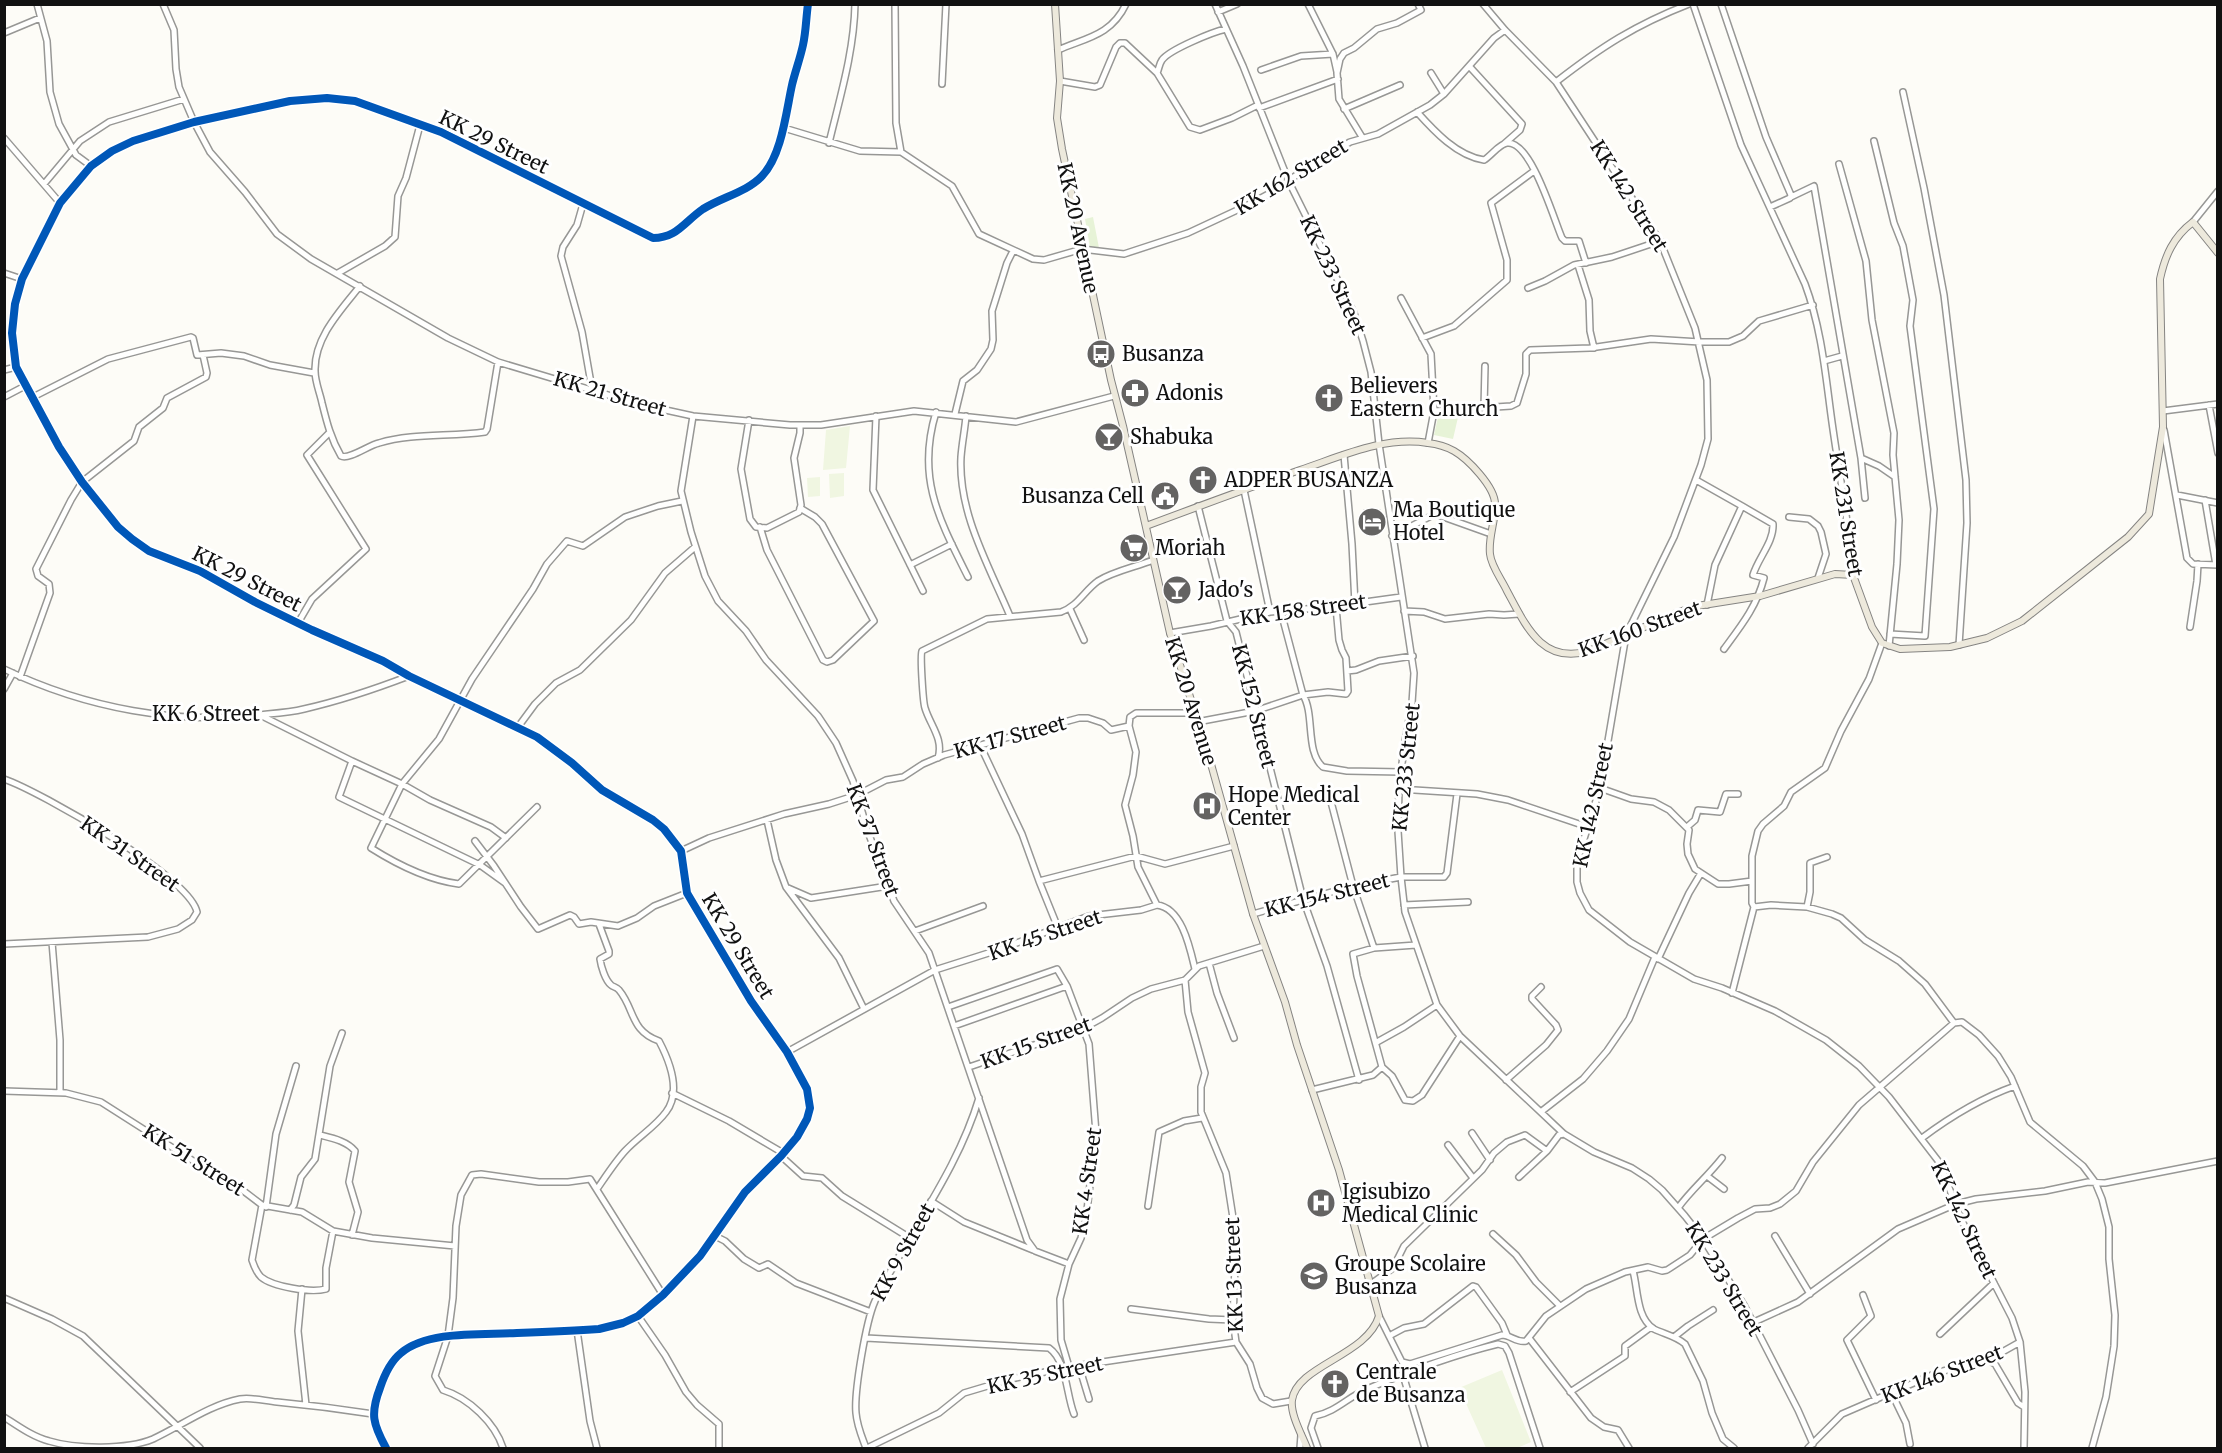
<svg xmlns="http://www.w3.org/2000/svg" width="2222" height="1453" font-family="Merriweather,serif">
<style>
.green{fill:#e7f3d7}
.pitch{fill:#f0f6e1}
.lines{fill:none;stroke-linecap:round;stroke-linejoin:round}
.minor-casing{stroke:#979795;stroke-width:8}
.major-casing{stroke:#858482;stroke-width:8}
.minor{stroke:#fffffe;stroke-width:5}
.major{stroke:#ede9dc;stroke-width:6}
.cycleway-casing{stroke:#fff;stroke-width:11}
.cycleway{stroke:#0057b8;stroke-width:8}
.labels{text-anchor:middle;stroke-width:6;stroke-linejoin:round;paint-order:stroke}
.street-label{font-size:20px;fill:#111;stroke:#fff}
.poi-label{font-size:20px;fill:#111;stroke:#fff;text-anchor:start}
</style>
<rect width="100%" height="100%" fill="#fdfcf7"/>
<path class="green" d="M1093 217 1099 248 1090 247 1085 219Z
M1439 413H1459L1453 439 1434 435Z"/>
<path class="pitch" d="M850 426 846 468 823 470 826 430Z
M844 473V496L830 498 829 474Z
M820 477V496L808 497 807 478Z
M1502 1370 1531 1442 1517 1448H1486L1459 1388Z"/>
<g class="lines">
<g class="minor-casing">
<path id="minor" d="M37 4 47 41 50 92 59 124 76 155 91 166
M163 4 174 30 176 69 179 87 194 122 210 152 245 192 277 234 311 259 448 338 498 362 638 404 693 416 790 425H821L914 411 1016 422 1114 396
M895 4 896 123 901 152
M1215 4 1243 66 1289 182 1354 313 1363 341 1371 372 1379 444 1414 673 1412 703 1404 747 1399 789 1398 831 1401 877 1405 912 1437 1005 1460 1036 1564 1134 1594 1152 1632 1168 1649 1179 1662 1190 1685 1216 1703 1239 1744 1305 1798 1410 1813 1444
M1308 4 1333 54 1337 72
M1483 4 1505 30 1556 82 1660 241 1695 328 1707 380 1708 439 1701 465 1674 537 1626 635 1600 788 1577 861V882L1580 893 1589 910 1630 942 1694 979 1722 988 1775 1011 1826 1040 1859 1066 1889 1097 1939 1162 1962 1221 2012 1318 2020 1342 2025 1392 2024 1448
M1693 4 1741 145 1805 284C1821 327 1825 370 1831 415 1838 468 1849 521 1853 575
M1721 4 1766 137 1791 195 1790 198 1770 207
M1218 12 1237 4
M4 33 40 18
M1058 50C1085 38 1111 36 1126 4
M1469 66 1522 124 1520 130 1504 144
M1261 70 1301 56 1333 54
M1157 73C1159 69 1159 64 1162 60 1169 50 1212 32 1226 29
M1431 73 1444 94
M1060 81 1095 87 1100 85 1116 47 1120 43H1125L1157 73 1190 127 1200 130 1232 118 1258 105
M1556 82C1601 47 1635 25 1689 4
M942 84 946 4
M1903 92 1924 188 1944 295 1966 480 1967 523 1959 645
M1259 108 1338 79
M1344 109 1400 85
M1417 112C1434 131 1457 156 1484 160 1491 156 1499 144 1507 143 1531 140 1554 220 1562 238L1565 241H1579L1586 263
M784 128 860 151 901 152 952 186 979 234 1033 259 1044 260 1082 249 1124 254 1188 233 1248 205 1276 190 1302 171 1350 142 1378 134 1430 105 1444 94 1494 38 1505 30
M1362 137 1339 99 1337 73 1340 59 1344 53 1354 48 1377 29 1397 23 1421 10 1418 4
M4 138 60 203
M1874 141 1894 223 1903 246 1913 300 1910 326 1934 509 1925 636 1890 634
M829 143C840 97 854 52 855 4
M1839 164 1866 261 1872 320 1894 433 1893 455 1899 520 1897 564 1889 646
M44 184 80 141 109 122 184 99
M1791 197 1814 186 1861 458 1879 466 1895 477
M583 204 577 225 563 247 561 256 582 332 592 389
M2193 222 2218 191
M1578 265 1589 300 1590 331 1594 348
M4 273 22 279
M338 273 385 246 395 237 398 196 406 178 420 125
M360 286C340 311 314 338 315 371 315 382 320 393 322 403 327 423 331 439 341 456 349 460 369 445 379 443 413 433 449 437 485 432L487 429 498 362
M1528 288 1545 281 1574 265 1612 257 1660 241
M1401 298 1431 354 1434 411
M1422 338 1454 326 1507 280V260L1491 203 1534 171
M1824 361 1842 356
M4 370 16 367
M4 397 25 386
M31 398 108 359 191 337 193 338 197 355 221 353 244 356 270 365 314 373
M2209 405 2218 453
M1484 408 1485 366
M2163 411 2218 404
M936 412C916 478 939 519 968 577
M955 414 963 381 977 370 991 349 993 340 992 311 1007 263 1013 251
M693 416 681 491 691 532 705 576 718 601 746 631 766 660 818 716 836 743 853 781 868 832 894 901 929 953 1027 1240 1035 1251 1069 1264
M876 416 873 490 923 591
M966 416C965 429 962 443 961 457 958 513 989 566 1010 616
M749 420 741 469 750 519 756 527 767 528 799 512 801 505 794 458 800 433V426
M2164 430 2187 558 2193 564 2218 565
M1428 443 1434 411 1511 406 1517 403 1526 374V354L1530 350 1590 348 1651 339 1700 342H1729L1743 336 1759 321 1813 305
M1344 455 1352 544 1355 604
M1861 458 1865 498
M1696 480 1742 506 1715 565 1707 605
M1244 490 1270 612
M2177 495 2218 503
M2205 500 2216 565
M1198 506 1227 621 1236 632 1238 640 1303 899 1327 966 1359 1080
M1789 517 1809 519 1818 526 1821 532 1826 554 1818 578
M760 527 767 550 823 660 827 662 833 660 874 621 822 524 815 517 800 508
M1392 536 1435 514 1491 534
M910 565 952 544
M1336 607 1339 640 1342 650 1346 658 1348 691 1346 694 1328 692 1303 695C1315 714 1305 752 1323 767L1347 771 1401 772
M1070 609 1084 640
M1404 611 1424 612 1445 619 1489 614 1504 615 1519 614
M298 623 312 599 366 549 307 455 329 433
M2190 627 2197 581 2198 564
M1170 633 1211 626 1270 612 1329 607 1401 597
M1724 649C1741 626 1757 606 1764 578L1753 575C1758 558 1774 542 1773 524L1742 506
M4 669C85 708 179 726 268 714 280 713 292 712 304 709 339 701 375 689 409 676
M1347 671 1356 670 1379 661 1413 656
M20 677 50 593 49 584 38 576 36 569 71 500 82 482 134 441 139 427 163 408 167 398 206 377 207 373 203 355
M4 689 13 673
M262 716 352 761 339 797 480 865 505 883
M1197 722 1255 711 1303 695 1281 612
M1129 726 1136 752 1133 775 1125 805 1133 836 1138 867 1157 905C1182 908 1190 948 1195 969
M518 727 535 704 556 683 580 670 631 620 665 573 695 547
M980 745 1022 834 1039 881 1058 928
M938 758C944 739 930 725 925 708 923 702 920 655 922 651L987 619 1061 612C1078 606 1084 591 1098 581 1114 571 1136 567 1153 560
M352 761 402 784 430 800 491 827 506 838
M4 779C41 792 190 877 197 912L192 920 178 929 148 937 4 944
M1600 788 1631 799 1654 802 1669 810 1689 830 1687 844 1688 854 1695 869 1718 884H1729L1752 881
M1399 789 1477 794 1508 800 1588 827
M1330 798 1353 886 1374 948 1416 945
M537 807 459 884C428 880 398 865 371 848L402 784 439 739 472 679 533 589 547 564 567 541 583 546 625 517 658 506 682 501
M767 820 776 860 786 887 839 958 864 1009
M1687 827 1695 820 1698 810 1720 812 1726 794H1738
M475 841 494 866 521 907 538 929 570 915 574 917 579 924 591 922 618 926 637 918 654 906 687 893
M681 851 709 838 784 814 829 804 857 795 886 780 903 777 923 764 944 755 1079 718H1088L1103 723 1111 730 1129 726 1130 717 1136 713H1194
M1039 881 1136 856 1165 864 1234 846
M788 888 811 898 888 886
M1404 905 1468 902
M1754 907 1771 905 1807 907 1832 914 1841 918 1865 940 1899 961 1925 984 1954 1023
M1807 907 1810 892V863L1827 857
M1253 914 1353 886 1401 877H1444L1447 873 1457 794
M915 931 983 906
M52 942 60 1040V1093
M1374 948 1353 954 1357 976 1382 1067 1392 1076 1405 1100 1413 1101 1422 1095 1460 1036
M1658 959 1689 893 1701 873
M1209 963 1217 993 1234 1038
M1185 980 1188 1012 1205 1073 1201 1087V1112L1226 1173 1236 1237 1233 1320 1236 1342 1250 1364 1257 1388 1262 1398 1273 1404 1291 1401
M1732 993 1754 907 1752 903V856L1758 831 1763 824 1784 806 1791 792 1825 768 1841 731 1869 679 1882 643
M948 1007 1057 969 1067 986 1089 1044 1096 1133 1086 1219 1081 1238 1069 1264 1060 1299 1061 1340 1069 1367
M954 1026 1067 986
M1377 1042 1404 1027 1437 1005
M787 1052 935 970 998 950 1089 916 1141 910 1157 905
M969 1067 1084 1028 1102 1018 1132 998 1151 989 1185 980 1199 966 1264 946
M1506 1080 1546 1045 1558 1030 1556 1025 1532 999V996L1541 987
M1312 1090 1373 1075 1382 1067
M4 1091 66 1093 101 1102 206 1169 241 1189 262 1205 302 1212 333 1231 372 1238 455 1246
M672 1093 729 1121 783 1153
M1542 1111 1583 1079 1607 1051 1629 1019 1655 957
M1472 1133 1490 1160
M320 1135C332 1138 347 1141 355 1151L349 1182 358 1212 352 1235
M1922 1138C1950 1117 1981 1098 2015 1086
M1448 1145 1473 1178
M781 1156 803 1176 822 1178 842 1196 910 1238
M1707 1176 1724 1189
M1519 1177 1547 1151
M597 1189C606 1176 615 1162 625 1151 638 1137 655 1127 666 1112 682 1091 669 1060 659 1041 630 1031 635 1009 619 990 617 987 613 987 611 985 605 980 601 966 600 959L609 954V951L599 924
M931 1201 964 1222 1033 1250
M262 1205 252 1260C254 1266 257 1273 261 1277 273 1287 311 1293 326 1289V1268L333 1231
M1148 1206 1159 1132 1184 1121 1202 1118
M266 1207 276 1134 296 1066
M1678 1208C1691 1190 1708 1176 1722 1158
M290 1210 294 1205 301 1177 315 1159 330 1066 342 1033
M1493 1234 1516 1255 1536 1282 1560 1306
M715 1236 725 1241 744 1259 759 1268 768 1264 796 1283 871 1312
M1775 1236 1810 1294
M1633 1271C1638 1288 1636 1318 1654 1329 1664 1334 1676 1336 1685 1344L1703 1381 1712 1413 1723 1439 1734 1448
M1371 1284 1393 1268 1404 1246 1482 1170 1494 1153 1507 1142 1525 1135 1547 1151 1559 1135 1564 1134
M302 1289 298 1331 306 1405
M1863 1295 1871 1316 1847 1340 1876 1400
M4 1298 52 1319 83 1336 200 1448
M1131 1309 1209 1319 1233 1320
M638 1316 665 1355 686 1392 697 1405 719 1424V1448
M1379 1316 1402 1362 1410 1364 1502 1335C1511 1335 1516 1343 1526 1341L1546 1316 1586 1289 1625 1272 1648 1267 1662 1271 1667 1270 1690 1255 1703 1239 1738 1218 1755 1209 1770 1208 1780 1204 1796 1191 1813 1162 1859 1105 1954 1023 1962 1022 1979 1035 1998 1056 2011 1077 2030 1122 2083 1166 2095 1182 2102 1199 2109 1227V1259L2115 1315 2114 1346 2106 1397 2092 1448
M1754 1322 1798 1302 1898 1229 1956 1204 1976 1199 2045 1191 2088 1182 2105 1183 2218 1161
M577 1330 590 1421 597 1448
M1940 1334 1994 1283
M1389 1336 1404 1328 1424 1324 1473 1286 1476 1287 1502 1323 1507 1335
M1674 1337 1688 1326 1713 1310
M866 1338 1049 1348C1067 1361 1066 1394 1074 1414
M1529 1338 1591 1418 1604 1427 1618 1430 1629 1448
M1988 1360 1995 1364 2018 1403 2024 1407
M1079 1366 1089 1399
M1403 1375 1425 1448
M1570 1392 1625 1356V1346L1651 1327
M1891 1392 1906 1423 1910 1444
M4 1417C18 1426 33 1437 49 1441 75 1449 127 1450 153 1439 181 1426 209 1405 240 1399 252 1397 265 1401 277 1402 309 1405 341 1409 373 1414
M386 1448C373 1424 370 1414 380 1388 384 1376 391 1361 401 1353 428 1330 483 1335 517 1333 544 1332 571 1331 599 1329L623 1323 638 1316 663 1295 700 1256 745 1192 781 1156 797 1137 807 1119 810 1108 807 1089 787 1052 751 1001 687 893 681 851 664 829 653 820 602 790 572 763 537 737 409 676 383 661 312 630 255 602 200 571 149 551 132 539 118 527 82 482 59 447 16 367 12 333 15 304 22 279 60 203 91 166 112 151 133 141 194 122 290 101 327 98 355 101 441 132 653 238C677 238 684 222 703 209 722 197 747 192 762 176 782 155 786 112 792 85 795 72 800 59 803 45 806 32 806 18 808 4
M503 1448C495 1423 469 1398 443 1390L435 1376 448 1336 453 1298 456 1226 461 1195 472 1175 481 1174 539 1182H568L590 1179 663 1295
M866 1448C862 1437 857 1426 856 1413 854 1392 866 1321 875 1301 908 1233 957 1172 979 1098
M867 1448 939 1413 964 1393 1011 1379 1069 1367 1236 1342
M1300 1448 1301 1435
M1318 1448 1311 1428 1315 1416C1336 1412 1348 1397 1367 1389 1410 1371 1453 1355 1498 1344L1505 1346 1509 1353 1540 1448
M1808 1448 1842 1414 1939 1372 1988 1360 2020 1342"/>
</g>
<g class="major-casing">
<path id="major" d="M1055 4 1060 81 1057 118 1062 149 1111 380 1123 426 1170 633 1211 764 1253 914 1285 1002 1297 1045 1339 1170 1379 1316C1367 1356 1297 1365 1292 1400 1290 1414 1302 1435 1307 1448
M1146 526C1197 507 1248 488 1300 470 1342 456 1384 436 1428 443 1437 444 1447 447 1454 451 1468 459 1495 487 1495 504 1496 520 1488 537 1490 554 1491 566 1502 580 1507 591 1526 626 1542 665 1589 651L1679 612 1697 606 1760 596 1835 574 1853 575 1872 627 1882 643 1900 649 1950 647 1987 638 2022 621 2128 537 2149 514 2163 427 2160 279C2165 256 2173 237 2193 222L2218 253"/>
</g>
<use href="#minor" class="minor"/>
<use href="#major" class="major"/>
<g class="cycleway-casing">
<path id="cycleway" d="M386 1448C373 1424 370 1414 380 1388 384 1376 391 1361 401 1353 428 1330 483 1335 517 1333 544 1332 571 1331 599 1329L623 1323 638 1316 663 1295 700 1256 745 1192 781 1156 797 1137 807 1119 810 1108 807 1089 787 1052 751 1001 687 893 681 851 664 829 653 820 602 790 572 763 537 737 409 676 383 661 312 630 255 602 200 571 149 551 132 539 118 527 82 482 59 447 16 367 12 333 15 304 22 279 60 203 91 166 112 151 133 141 194 122 290 101 327 98 355 101 441 132 653 238C677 238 684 222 703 209 722 197 747 192 762 176 782 155 786 112 792 85 795 72 800 59 803 45 806 32 806 18 808 4"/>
</g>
<use href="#cycleway" class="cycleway"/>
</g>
<defs>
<g id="bus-disc" transform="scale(1.5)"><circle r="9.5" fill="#646362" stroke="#fff"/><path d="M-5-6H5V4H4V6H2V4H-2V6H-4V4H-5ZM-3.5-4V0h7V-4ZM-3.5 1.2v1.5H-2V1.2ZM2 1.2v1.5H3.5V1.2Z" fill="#fff"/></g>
<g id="pharmacy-disc" transform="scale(1.5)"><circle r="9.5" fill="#646362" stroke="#fff"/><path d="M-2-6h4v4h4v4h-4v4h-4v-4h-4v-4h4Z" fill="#fff"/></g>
<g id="church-disc" transform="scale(1.5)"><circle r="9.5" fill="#646362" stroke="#fff"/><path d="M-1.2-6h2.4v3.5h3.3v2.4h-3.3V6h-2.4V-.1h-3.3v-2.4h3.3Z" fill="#fff"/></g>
<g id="bar-disc" transform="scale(1.5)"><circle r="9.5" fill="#646362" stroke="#fff"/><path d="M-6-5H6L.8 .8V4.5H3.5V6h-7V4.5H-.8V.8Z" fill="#fff"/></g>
<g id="civic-disc" transform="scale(1.5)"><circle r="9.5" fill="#646362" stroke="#fff"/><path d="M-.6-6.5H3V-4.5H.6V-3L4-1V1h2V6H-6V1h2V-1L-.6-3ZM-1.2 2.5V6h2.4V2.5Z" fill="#fff"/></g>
<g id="hotel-disc" transform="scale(1.5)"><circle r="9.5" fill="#646362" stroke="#fff"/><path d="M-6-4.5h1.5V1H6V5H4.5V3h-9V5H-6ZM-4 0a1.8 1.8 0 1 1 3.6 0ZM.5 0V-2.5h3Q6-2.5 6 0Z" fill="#fff"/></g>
<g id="supermarket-disc" transform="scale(1.5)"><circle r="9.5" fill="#646362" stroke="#fff"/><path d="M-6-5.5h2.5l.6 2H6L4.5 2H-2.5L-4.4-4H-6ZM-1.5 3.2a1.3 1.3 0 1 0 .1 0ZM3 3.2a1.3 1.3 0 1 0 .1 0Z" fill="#fff"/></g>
<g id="hospital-disc" transform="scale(1.5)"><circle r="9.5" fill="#646362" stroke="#fff"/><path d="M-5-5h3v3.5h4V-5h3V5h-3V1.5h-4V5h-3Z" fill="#fff"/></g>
<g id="school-disc" transform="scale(1.5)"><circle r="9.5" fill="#646362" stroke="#fff"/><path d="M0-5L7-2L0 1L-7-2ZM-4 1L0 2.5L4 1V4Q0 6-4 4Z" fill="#fff"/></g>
</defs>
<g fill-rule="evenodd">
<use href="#bus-disc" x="1101" y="354"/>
<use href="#pharmacy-disc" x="1135" y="393"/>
<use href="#church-disc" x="1329" y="398"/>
<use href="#bar-disc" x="1109" y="437"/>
<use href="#church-disc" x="1203" y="480"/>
<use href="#civic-disc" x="1165" y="496"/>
<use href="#hotel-disc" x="1372" y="522"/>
<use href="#supermarket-disc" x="1134" y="548"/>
<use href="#bar-disc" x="1177" y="590"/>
<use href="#hospital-disc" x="1207" y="806"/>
<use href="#hospital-disc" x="1321" y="1203"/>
<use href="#school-disc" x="1314" y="1276"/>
<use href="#church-disc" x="1335" y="1384"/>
</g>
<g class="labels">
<g class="street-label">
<text transform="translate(494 142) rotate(26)" y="7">KK 29 Street</text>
<text transform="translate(1291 177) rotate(-31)" y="7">KK 162 Street</text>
<text transform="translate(1629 196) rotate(58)" y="7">KK 142 Street</text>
<text transform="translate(1078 228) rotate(78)" y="7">KK 20 Avenue</text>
<text transform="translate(1333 275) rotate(65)" y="7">KK 233 Street</text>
<text transform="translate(610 394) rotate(16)" y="7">KK 21 Street</text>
<text transform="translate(1846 514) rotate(81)" y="7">KK 231 Street</text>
<text transform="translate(247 579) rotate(27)" y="7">KK 29 Street</text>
<text transform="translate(1303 610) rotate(-8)" y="7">KK 158 Street</text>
<text transform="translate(1640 629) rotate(-20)" y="7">KK 160 Street</text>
<text transform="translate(1191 701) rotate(73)" y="7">KK 20 Avenue</text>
<text transform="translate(1254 706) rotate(76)" y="7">KK 152 Street</text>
<text x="206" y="721">KK 6 Street</text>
<text transform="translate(1010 737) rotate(-15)" y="7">KK 17 Street</text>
<text transform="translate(1406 767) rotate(-84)" y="7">KK 233 Street</text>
<text transform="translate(1593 805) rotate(-78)" y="7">KK 142 Street</text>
<text transform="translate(873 840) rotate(70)" y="7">KK 37 Street</text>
<text transform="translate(130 854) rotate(35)" y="7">KK 31 Street</text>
<text transform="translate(1327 895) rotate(-14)" y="7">KK 154 Street</text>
<text transform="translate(1045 935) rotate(-19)" y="7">KK 45 Street</text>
<text transform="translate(738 946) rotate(59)" y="7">KK 29 Street</text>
<text transform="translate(1036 1043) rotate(-20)" y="7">KK 15 Street</text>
<text transform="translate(194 1160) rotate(32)" y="7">KK 51 Street</text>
<text transform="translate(1087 1181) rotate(-82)" y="7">KK 4 Street</text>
<text transform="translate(1964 1220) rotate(65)" y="7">KK 142 Street</text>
<text transform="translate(903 1252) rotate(-61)" y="7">KK 9 Street</text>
<text transform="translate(1234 1275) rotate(-92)" y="7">KK 13 Street</text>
<text transform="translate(1724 1279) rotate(59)" y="7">KK 233 Street</text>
<text transform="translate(1942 1374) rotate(-21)" y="7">KK 146 Street</text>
<text transform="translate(1045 1375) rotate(-12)" y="7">KK 35 Street</text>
</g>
<g class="poi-label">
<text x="1122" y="361">Busanza</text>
<text x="1350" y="393">Believers<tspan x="1350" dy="23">Eastern Church</tspan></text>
<text x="1156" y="400">Adonis</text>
<text x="1130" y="444">Shabuka</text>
<text x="1224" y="487">ADPER BUSANZA</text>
<text x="1144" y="503" text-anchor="end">Busanza Cell</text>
<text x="1393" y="517">Ma Boutique<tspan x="1393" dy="23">Hotel</tspan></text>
<text x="1155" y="555">Moriah</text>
<text x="1198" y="597">Jado's</text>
<text x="1228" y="802">Hope Medical<tspan x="1228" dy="23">Center</tspan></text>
<text x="1342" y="1199">Igisubizo<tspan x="1342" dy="23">Medical Clinic</tspan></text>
<text x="1335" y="1271">Groupe Scolaire<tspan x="1335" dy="23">Busanza</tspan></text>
<text x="1356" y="1379">Centrale<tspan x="1356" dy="23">de Busanza</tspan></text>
</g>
</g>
<rect width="2222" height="1453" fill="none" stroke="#111111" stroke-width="12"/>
</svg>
